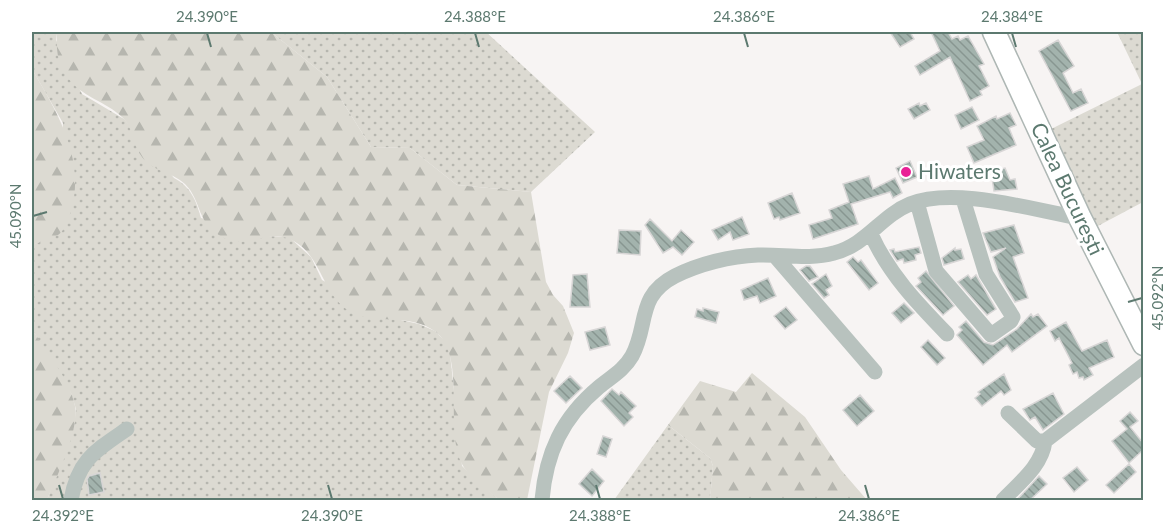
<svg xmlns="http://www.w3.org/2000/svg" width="1175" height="532" font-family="Lato,sans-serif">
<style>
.grass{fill:url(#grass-dots)}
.forest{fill:url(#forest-firs)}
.building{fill:url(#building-back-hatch);stroke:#d8d6d6;stroke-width:1.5}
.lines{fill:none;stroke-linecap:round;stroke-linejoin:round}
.highway-casing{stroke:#aeb7b4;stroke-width:25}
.minor{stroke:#b8c2be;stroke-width:15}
.highway{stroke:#fff;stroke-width:22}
.ticks{fill:none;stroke:#5c796f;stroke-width:2}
.poi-dot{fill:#e92196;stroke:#fff;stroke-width:2}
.labels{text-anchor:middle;stroke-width:6;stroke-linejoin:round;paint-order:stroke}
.poi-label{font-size:21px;fill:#5c796f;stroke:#fff;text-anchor:start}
.street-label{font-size:21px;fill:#5c796f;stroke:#fff}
.neatline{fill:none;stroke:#5c796f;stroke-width:2}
.ticks-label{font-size:15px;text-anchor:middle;fill:#5c796f}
</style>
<defs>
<pattern id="grass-dots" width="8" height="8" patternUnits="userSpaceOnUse" patternTransform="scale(1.5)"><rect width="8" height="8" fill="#dcdad2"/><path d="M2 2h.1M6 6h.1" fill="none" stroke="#b6b6af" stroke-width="1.8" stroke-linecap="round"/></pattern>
<pattern id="forest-firs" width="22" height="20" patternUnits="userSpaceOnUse" patternTransform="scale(1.5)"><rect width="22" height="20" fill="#dcdad2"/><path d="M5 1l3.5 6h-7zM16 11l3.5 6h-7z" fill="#b6b6af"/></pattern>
<pattern id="building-back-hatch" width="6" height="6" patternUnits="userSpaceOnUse" patternTransform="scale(1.5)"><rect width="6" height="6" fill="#a3b3ad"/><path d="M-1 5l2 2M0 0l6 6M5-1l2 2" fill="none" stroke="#889691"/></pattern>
</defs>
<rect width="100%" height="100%" fill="#f7f4f3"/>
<path class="grass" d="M32 32H57L56 40 82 94 124 119 174 178C191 187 196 200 201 218L267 236 289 237 311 257 322 280 396 319 419 324 435 331 446 342 450 354 462 466 499 500H47L74 427 76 409 71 393 32 329V245L58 234 63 123 32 69Z
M271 32H486L595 132 531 192 457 185 410 148 371 147 327 77Z
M1117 32H1143V202L1096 227 1047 131 1142 84Z
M668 425 710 458 713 466 710 500H614Z"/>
<path class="forest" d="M57 32H271L327 77 371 147 410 148 457 185 531 192 546 282 553 295 563 306 574 333 568 353 549 392 527 500H499C488 490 467 476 461 462 445 426 466 356 436 332 410 312 375 326 349 311 324 295 322 263 301 246 273 222 250 251 224 238 195 223 203 202 185 184 171 171 151 172 140 154 133 143 133 128 123 118 105 100 81 98 66 75 57 62 56 47 57 32Z
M32 69C57 112 86 159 71 211 68 220 65 230 58 235 50 239 40 242 32 245Z
M32 329C46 352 70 379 75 406 80 429 56 478 47 500H32Z
M752 373 805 417 841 470 867 500H710L713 466 710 458 668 425 700 381 736 392Z"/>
<path class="building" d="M890 32H910L914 39 900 47Z
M931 32H948L952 39 958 36 960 40 968 36 984 64 979 66 989 86 980 91 982 95 970 101 950 57 920 75 915 66 940 51Z
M1058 40 1074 66 1063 73 1073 93 1081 89 1088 103 1071 111 1039 51Z
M919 103 920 106 926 103 930 110 914 119 908 109Z
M972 107 979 120 961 129 955 115Z
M1010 113 1016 125 1009 128 1016 145 974 163 967 147 984 140 977 126 996 116 997 119Z
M910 161 917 177 903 183 896 168Z
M1005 168 1010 180 1015 179 1017 189 994 191 991 171Z
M869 176 873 189 895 178 902 193 893 198 890 192 851 204 858 224 813 239 809 225 832 218 829 210 849 202 843 184Z
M792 193 800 213 780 220 779 217 774 219 768 203Z
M742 217 749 234 733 240 730 232 718 240 712 230Z
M650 219 672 241 681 230 694 242 682 255 673 247 663 253 645 225Z
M1014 225 1024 253 1013 257 1028 298 1015 302 1000 277 993 257 1006 248 991 252 983 233Z
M619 230 641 231 640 255 617 253Z
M919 247 921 253 915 255 916 260 904 263 903 259 897 261 890 250 894 249 895 252Z
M955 248V250L961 249 964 259 944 265 942 258Z
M853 257 858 262 861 260 878 283 869 290 847 262Z
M806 266H810L818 277 809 281 800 270Z
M926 271 954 306 943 315 916 286 921 282 918 278Z
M587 274 590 307H570L573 275Z
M826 274 832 286 826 290 829 295 824 298 812 284Z
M968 275 971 279 976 275 996 309 987 315 958 282Z
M768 278 776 296 760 303 757 296 744 300 741 290Z
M904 303 914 313 901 323 892 313Z
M786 307 797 320 785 329 774 316Z
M703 308 719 312 716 323 695 317 697 309 703 311Z
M1031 314 1033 317 1038 314 1047 326 1012 352 1007 345 983 365 957 335 962 330 959 327 966 321 984 342 993 345 1017 329Z
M1066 322 1082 351 1107 340 1114 357 1089 368 1093 375 1084 380 1083 377 1079 378 1077 372 1073 374 1069 365 1072 363 1059 338 1055 341 1050 331Z
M605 327 610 345 590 350 585 332Z
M928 340 945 358 937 365 921 347Z
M1004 374 1011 390 1004 395 1001 391 982 406 975 398 980 394 978 392Z
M570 376 582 388 566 403 554 391Z
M612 389 619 395 621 392 636 406 629 413 633 417 624 426 601 401Z
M1053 393 1064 414 1043 430 1035 417 1030 420 1023 409Z
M860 395 874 411 857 426 843 410Z
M1130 412 1138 421 1130 427 1143 443V450L1129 463 1112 441 1127 429 1120 421Z
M603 436 612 439 606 457 597 454Z
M1129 464 1136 472 1114 493 1106 485Z
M1077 467 1088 480 1074 492 1063 478Z
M592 469 604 481 592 496 579 484Z
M100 473 104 492 89 495 87 479 89 476Z
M1039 476 1047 484 1029 501H1016Z"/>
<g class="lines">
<g class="highway-casing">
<path id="highway" d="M994 32 1080 218 1144 344"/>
</g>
<path class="minor" d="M917 202 936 271 991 335 1011 321 1013 317 986 274 963 199
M871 234C889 274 917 303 947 334
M775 256 875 372
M1008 413 1037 441H1045
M1045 441 1144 365
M71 500C78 460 95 451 127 429
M542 500C546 453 562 418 599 387 611 377 624 370 632 356 649 325 636 296 675 276 699 264 730 256 758 255 783 254 809 260 834 253 866 245 881 216 910 204 954 186 1033 210 1080 218
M1003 500C1019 483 1042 466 1045 441"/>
<use href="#highway" class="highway"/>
</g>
<path class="ticks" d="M207 33 211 47M475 33 479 47M744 33 748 47M1012 33 1016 47M33 216 47 212M1128 302 1142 298M59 485 63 499M328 485 332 499M596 485 600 499M865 485 869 499"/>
<circle class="poi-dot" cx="906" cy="172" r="6"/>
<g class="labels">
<g class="poi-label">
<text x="918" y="179">Hiwaters</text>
</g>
<g class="street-label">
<text transform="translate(1067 189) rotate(65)" y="7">Calea București</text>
</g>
</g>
<rect width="1175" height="532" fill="none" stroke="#ffffff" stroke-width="66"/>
<rect x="33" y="33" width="1109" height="466" class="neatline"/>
<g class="ticks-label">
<text x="207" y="22">24.390°E</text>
<text x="475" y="22">24.388°E</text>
<text x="744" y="22">24.386°E</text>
<text x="1012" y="22">24.384°E</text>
<text transform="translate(16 216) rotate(-90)" y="5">45.090°N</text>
<text transform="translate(1158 298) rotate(-90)" y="5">45.092°N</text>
<text x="63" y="521">24.392°E</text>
<text x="332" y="521">24.390°E</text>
<text x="600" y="521">24.388°E</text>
<text x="869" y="521">24.386°E</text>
</g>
</svg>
